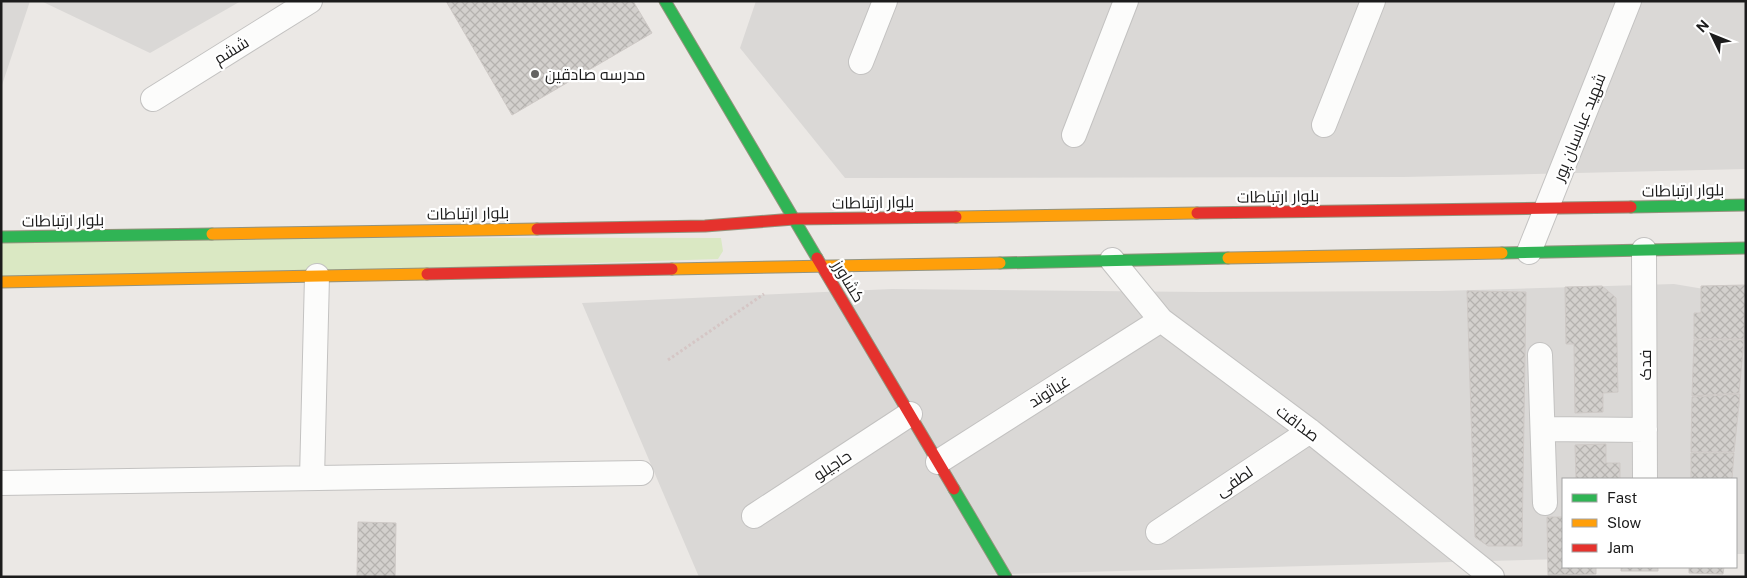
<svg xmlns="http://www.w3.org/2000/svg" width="1747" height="578" font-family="'Public Sans',Cairo,sans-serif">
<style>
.residential{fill:#dad8d6}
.grass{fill:#dae8c3}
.building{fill:url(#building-cross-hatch);stroke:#cec9c6}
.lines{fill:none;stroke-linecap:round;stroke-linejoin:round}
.street-casing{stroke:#c3c2c1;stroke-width:26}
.fast-casing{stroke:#94937d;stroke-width:13}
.slow-casing{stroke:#94937d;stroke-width:13}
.jam-casing{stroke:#94937d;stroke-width:13}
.path{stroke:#d5c6c5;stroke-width:3;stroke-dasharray:2.5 2.5;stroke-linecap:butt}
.street{stroke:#fcfcfb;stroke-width:24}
.fast{stroke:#30b455;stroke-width:11}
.slow{stroke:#ff9f0a;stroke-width:11}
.jam{stroke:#e5322d;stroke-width:11}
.poi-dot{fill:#646362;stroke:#fff;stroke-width:2}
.labels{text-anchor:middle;stroke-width:4.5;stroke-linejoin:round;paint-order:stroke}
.street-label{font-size:16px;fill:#1c1c1c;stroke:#fff}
.poi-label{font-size:16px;fill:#1c1c1c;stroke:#fff;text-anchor:start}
</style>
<defs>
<pattern id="building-cross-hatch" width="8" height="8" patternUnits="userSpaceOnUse" patternTransform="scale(1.25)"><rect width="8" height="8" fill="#d3d0cd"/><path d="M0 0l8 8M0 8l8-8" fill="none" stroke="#b5b2af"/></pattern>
</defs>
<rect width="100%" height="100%" fill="#ebe8e5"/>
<path class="residential" d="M1 1H30L1 88Z
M41 1H241L150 53Z
M756 1H1746V169L1404 177 845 178 740 48Z
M1674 284 1746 296V554H1736V479H1563V559L898 577H699L582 303 892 289 1201 292 1439 291Z"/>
<path class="grass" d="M1 237 721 238 723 251 718 259 1 282Z"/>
<path class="building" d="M446 1H633L652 33 512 115Z
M1746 285 1744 339H1694V313H1701V286Z
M1602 286 1616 298 1618 392 1603 393V412L1575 413 1574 344H1566L1565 287Z
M1467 291 1526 292 1522 546H1488L1475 537Z
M1694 340H1744L1739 393 1692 396Z
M1740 394 1734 452H1691L1692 397Z
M1606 444V463H1620V479H1576L1575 445Z
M1691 453H1734L1732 479H1691Z
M1547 517H1563V567H1596V574L1548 575Z
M358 522 396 523 395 577H357Z
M1621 567H1658V571H1621Z
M1689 567H1724L1723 574 1689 573Z"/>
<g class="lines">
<g class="street-casing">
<path id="street" d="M861 62 885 1
M153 99 310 1
M1324 125 1373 1
M1074 135 1126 1
M1644 250 1645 479
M1529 252 1629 1
M1112 260 1161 320 1310 431 1492 577
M1540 355 1545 503
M1543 429 1645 430
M938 462 1161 320
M312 478 317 276
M1 483 641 473
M754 516 910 414
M1158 532 1310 431"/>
</g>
<g class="fast-casing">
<path id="fast" d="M665 1 817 258
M1631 207 1746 205
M1 237 212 234
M1502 253 1746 248
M1000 263 1228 258
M954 489 1006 577"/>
</g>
<g class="slow-casing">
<path id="slow" d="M956 217 1197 213
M212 234 537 229
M1228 258 1502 253
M672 269 1000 263
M1 282 427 274"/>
</g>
<g class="jam-casing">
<path id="jam" d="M1197 213 1631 207
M537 229 705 226 794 219 956 217
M817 258 954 489
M427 274 672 269"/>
</g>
<path class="path" d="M668 360 764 294"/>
<use href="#street" class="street"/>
<use href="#fast" class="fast"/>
<use href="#slow" class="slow"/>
<use href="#jam" class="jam"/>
</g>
<circle class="poi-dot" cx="535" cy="74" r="5"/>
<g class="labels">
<g class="street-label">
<text transform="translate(231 50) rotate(-32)" y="6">ششم</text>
<text transform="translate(1579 127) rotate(-68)" y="6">شهید عباسبان پور</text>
<text transform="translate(1683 190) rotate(-1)" y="6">بلوار ارتباطات</text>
<text transform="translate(1278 196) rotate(-1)" y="6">بلوار ارتباطات</text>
<text transform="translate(873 202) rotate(-1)" y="6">بلوار ارتباطات</text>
<text transform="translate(468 213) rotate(-1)" y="6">بلوار ارتباطات</text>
<text transform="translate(63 220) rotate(-1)" y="6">بلوار ارتباطات</text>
<text transform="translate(849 281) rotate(59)" y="6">کشاورز</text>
<text transform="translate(1645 365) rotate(-90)" y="6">فدک</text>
<text transform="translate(1049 391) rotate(-32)" y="6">غیاثوند</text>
<text transform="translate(1298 423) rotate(37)" y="6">صداقت</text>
<text transform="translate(832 465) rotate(-33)" y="6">حاجیلو</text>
<text transform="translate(1234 481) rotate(-34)" y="6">لطفی</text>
</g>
<g class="poi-label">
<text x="545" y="80">مدرسه صادقین</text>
</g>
</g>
<rect width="1747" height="578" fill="none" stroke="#1c1c1c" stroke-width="5"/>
<rect x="1562" y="478" width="175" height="90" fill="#ffffff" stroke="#a4a4a4"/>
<rect x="1572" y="494" width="25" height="8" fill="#30b455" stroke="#a4a4a4"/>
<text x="1607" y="503" font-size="15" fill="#1c1c1c">Fast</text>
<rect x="1572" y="519" width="25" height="8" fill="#ff9f0a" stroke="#a4a4a4"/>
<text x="1607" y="528" font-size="15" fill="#1c1c1c">Slow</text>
<rect x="1572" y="544" width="25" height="8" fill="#e5322d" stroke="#a4a4a4"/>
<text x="1607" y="553" font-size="15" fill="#1c1c1c">Jam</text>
<g transform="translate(1712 35) rotate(313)" stroke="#ffffff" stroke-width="4" paint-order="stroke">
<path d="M0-4L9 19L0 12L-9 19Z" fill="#1c1c1c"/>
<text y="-8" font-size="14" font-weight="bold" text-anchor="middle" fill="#1c1c1c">N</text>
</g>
</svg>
